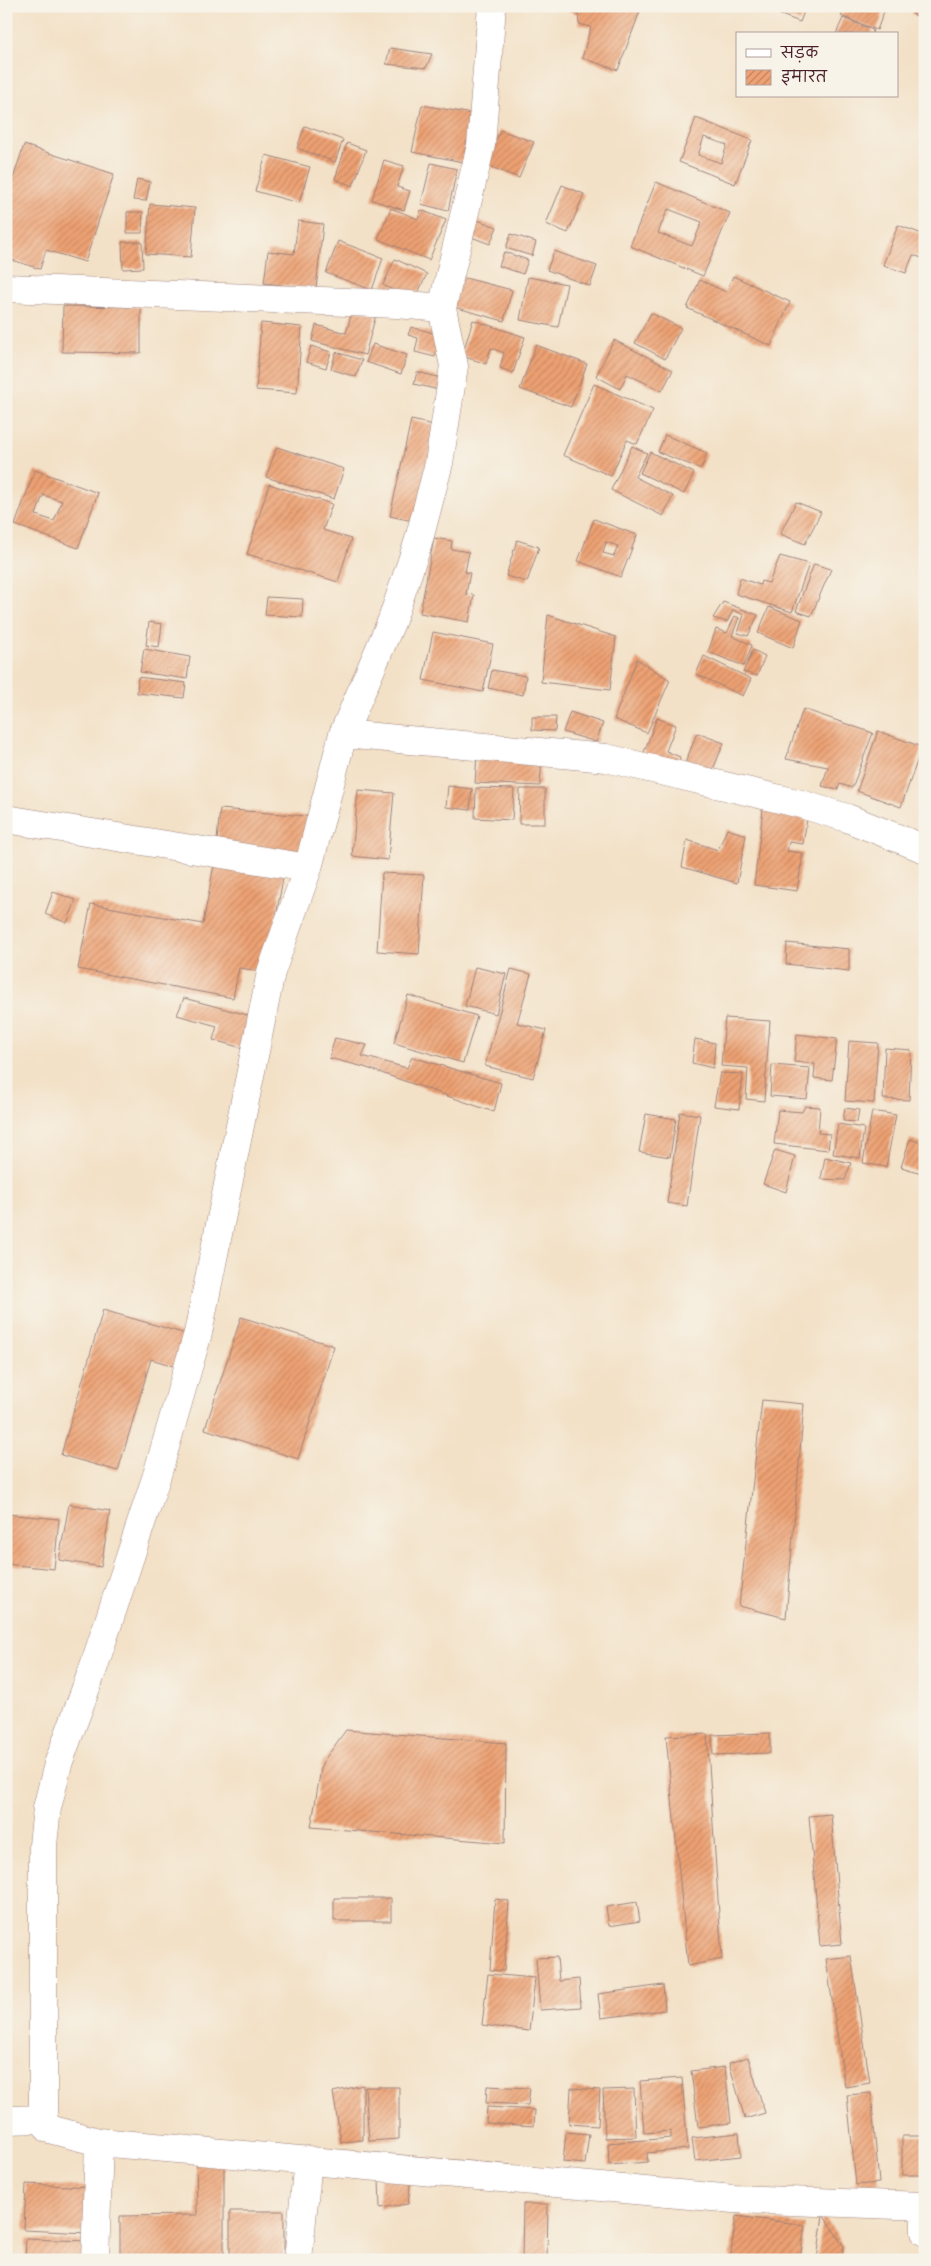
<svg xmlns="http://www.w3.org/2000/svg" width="931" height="2266" font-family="'Gochi Hand','Playpen Sans Deva',sans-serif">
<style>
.building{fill:url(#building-hatch);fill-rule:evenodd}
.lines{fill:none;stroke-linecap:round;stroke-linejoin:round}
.minor-casing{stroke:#9e8079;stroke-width:29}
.minor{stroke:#fff;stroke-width:28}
</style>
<defs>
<pattern id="building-hatch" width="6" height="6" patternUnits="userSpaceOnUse" patternTransform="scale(1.25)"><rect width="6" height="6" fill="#eea273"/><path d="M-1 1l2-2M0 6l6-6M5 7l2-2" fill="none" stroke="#c3835f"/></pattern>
</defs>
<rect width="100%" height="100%" fill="#f7f3e8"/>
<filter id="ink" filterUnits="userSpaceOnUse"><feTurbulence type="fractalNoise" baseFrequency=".02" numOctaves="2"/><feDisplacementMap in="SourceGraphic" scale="10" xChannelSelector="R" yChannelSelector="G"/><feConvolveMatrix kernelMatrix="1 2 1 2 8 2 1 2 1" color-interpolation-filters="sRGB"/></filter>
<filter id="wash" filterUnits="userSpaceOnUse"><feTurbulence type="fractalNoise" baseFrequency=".0096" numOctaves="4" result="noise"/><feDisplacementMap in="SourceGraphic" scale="20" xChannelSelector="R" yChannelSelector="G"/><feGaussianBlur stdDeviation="1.12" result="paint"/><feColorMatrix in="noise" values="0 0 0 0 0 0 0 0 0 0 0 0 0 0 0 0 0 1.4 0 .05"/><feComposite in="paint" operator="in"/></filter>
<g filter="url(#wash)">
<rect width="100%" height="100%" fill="#f3e1c7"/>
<g id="blocks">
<path class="building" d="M556 6H642L618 70 582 58 591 27 579 24 578 14Z
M757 6H806L800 22Z
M845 6H886L877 30 841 16Z
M915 6H925V19L912 14Z
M843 18 873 30 872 34H836Z
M390 48 432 54 426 68 386 64Z
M422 105 472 114 463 162 412 152Z
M696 118 752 140 735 184 679 162ZM704 137 727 145 721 163 698 155Z
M305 126 343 140 335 162 297 148Z
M500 130 534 142 519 178 486 165Z
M347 143 366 150 353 186 335 179Z
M24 145 114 174 85 262 46 250 40 269 6 258V200Z
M266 155 310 167 299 203 255 191Z
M384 160 404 166 397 187 410 191 404 210 372 200Z
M431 163 457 169 448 211 421 204Z
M137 179 150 182 146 201 133 200Z
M656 182 730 213 703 276 630 246ZM668 209 702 222 692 246 658 233Z
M562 185 584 194 568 233 546 224Z
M150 204 195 208 191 257 146 254Z
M391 208 418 219 421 210 446 220 429 260 378 239Z
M127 212H143L142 233H127Z
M472 218 497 227 490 244 466 235Z
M298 221 323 224 316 289 264 283 268 251 294 254Z
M898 225 925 235V259L913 255 906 273 883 265Z
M511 234 536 242 532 256 506 248Z
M338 241 383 258 372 290 326 273Z
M122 242H142L143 268 123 269Z
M554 251 597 266 590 286 547 270Z
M504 252 528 260 523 274 499 266Z
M395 259 427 274 414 301 383 285Z
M457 276 512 290 504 321 450 306Z
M733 276 790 302 771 346 687 308 700 280 726 292Z
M528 277 567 284 558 327 520 320Z
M63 306 141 307V353L62 352Z
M353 309 376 315 365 355 312 341 316 325 346 333Z
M651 313 681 328 665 359 635 343Z
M473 320 525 337 513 373 500 368 504 353 491 348 486 364 462 356Z
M261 323 302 327 297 393 256 390Z
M411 327 441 335 435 357 415 352 418 338 408 335Z
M614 340 673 370 662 391 627 374 620 389 596 376Z
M373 344 407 355 401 374 366 362Z
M536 345 587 364 571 407 520 389Z
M311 346 331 352 326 368 306 362Z
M336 352 362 360 356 377 331 369Z
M417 372 442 378 439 390 414 384Z
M594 384 653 410 637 444 627 440 611 476 563 455Z
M411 420 439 426 417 522 390 516Z
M665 435 707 453 701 469 658 452Z
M632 446 647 453 635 477 673 496 663 516 611 490Z
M277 447 344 469 334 499 266 477Z
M650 452 694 473 684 494 640 473Z
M35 470 98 493 78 548 15 525ZM43 495 62 501 54 521 36 515Z
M269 484 332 504 323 530 351 539 338 582 247 554Z
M796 502 821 512 805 544 780 534Z
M594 519 637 535 621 577 578 561ZM606 542 618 546 614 556 603 553Z
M434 538 452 541 451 549 469 552 465 572 470 573 466 594 474 595 469 622 420 613Z
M517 540 539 547 527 582 506 576Z
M780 556 809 564 792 612 736 594 740 578 760 585 761 581 769 583Z
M814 564 831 569 811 616 796 611Z
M267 597 303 599 302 617 265 615Z
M723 602 758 615 748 636 738 633 744 615 733 610 727 622 713 618Z
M769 607 802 620 793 648 758 633Z
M548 615 616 637 610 690 541 682Z
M735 616 739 618 732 636 752 645 744 666 708 652 716 629 727 633Z
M149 622 162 624 159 647 146 645Z
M433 632 493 644 483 692 423 680Z
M144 649 190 657 187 679 140 672Z
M753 650 765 656 757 676 743 672Z
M704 656 751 679 743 696 696 674Z
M637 659 670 680 647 733 614 719Z
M492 670 526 676 523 695 488 688Z
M138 677 186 683 184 698 137 693Z
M803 709 873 733 852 788 840 784 837 790 822 786 828 767 786 759Z
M570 712 603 723 596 742 563 732Z
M532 717H556L555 731 532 730Z
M657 718 676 725 666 751 680 757 678 771 641 760Z
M878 731 922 747 901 807 857 791Z
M697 733 724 743 711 774 684 766Z
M477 755 542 758 540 786 475 783Z
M448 786 472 789 470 810 446 807Z
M476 788 514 789 512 820 475 818Z
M520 789H545V824H519Z
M358 790 394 793 388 860 352 856Z
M220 809 307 816 303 859 216 851Z
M763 809 807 819 803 844 789 842 787 851 803 853 797 891 754 885Z
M727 829 746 835 737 883 682 867 687 840 718 850Z
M216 854 285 867 266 972 239 968 233 998 78 969 91 904 203 924Z
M382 873 424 875 419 954 377 951Z
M53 892 76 900 67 923 45 914Z
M787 943 849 949V971L786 964Z
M475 967 506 974 496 1014 465 1006Z
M511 969 531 974 517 1023 546 1030 533 1078 485 1066Z
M408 995 477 1016 463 1063 394 1043Z
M184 998 255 1017 246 1049 213 1040 217 1026 177 1015Z
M725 1018 770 1021 764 1101 746 1099 748 1068 721 1066Z
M797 1034 837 1039 832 1080 814 1078 815 1064 794 1062Z
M335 1038 367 1045 362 1056 407 1068 412 1057 501 1083 494 1112 364 1067 329 1058Z
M695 1039 715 1043 713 1068 692 1063Z
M849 1041 878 1043 874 1103 845 1101Z
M885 1048 911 1050 909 1100 883 1099Z
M772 1065 810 1068 807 1099 770 1096Z
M720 1073 743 1074 739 1109 714 1106Z
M805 1106 820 1107 818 1133 830 1134 828 1150 774 1144 778 1110 802 1112Z
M845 1108 859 1110 857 1122 843 1121Z
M872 1111 896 1115 886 1167 863 1163Z
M680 1112 700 1115 687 1206 667 1203Z
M646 1114 676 1119 670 1157 639 1152Z
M838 1124 864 1128 860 1158 833 1154Z
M910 1139 925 1144V1174L901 1167Z
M775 1150 795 1156 786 1192 763 1184Z
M825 1157 851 1163 845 1180 821 1179Z
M103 1310 190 1335 180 1368 151 1359 118 1471 61 1455Z
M241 1317 334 1346 298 1459 205 1429Z
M762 1400 804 1404 786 1618 739 1606Z
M69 1504 110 1511 101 1567 59 1560Z
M6 1514 59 1519 54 1569 6 1564Z
M346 1730 506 1743 505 1843 311 1827 322 1763Z
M770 1733V1753L713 1755 712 1735Z
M707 1734 722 1959 688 1966 666 1736Z
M831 1814 842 1944 820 1946 809 1816Z
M334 1898H391V1921H334Z
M495 1899 509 1901 504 1971 490 1970Z
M637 1902 640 1921 609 1926 606 1907Z
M851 1956 870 2083 845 2087 826 1959Z
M557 1957 559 1981 579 1979 581 2007 540 2010 536 1958Z
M488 1974 535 1978 529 2031 482 2025Z
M663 1985 665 2010 601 2018 598 1994Z
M748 2057 765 2113 745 2119 729 2063Z
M725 2067 731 2123 698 2127 691 2071Z
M682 2078 688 2149 647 2153 648 2162 609 2165 608 2143 671 2138V2131L644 2133 640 2081Z
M363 2085V2140L341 2142 333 2092Z
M487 2086 530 2088 528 2105 486 2103Z
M365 2087H399V2139L369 2141Z
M571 2088 600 2090 598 2126 569 2124Z
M634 2089 636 2137 605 2138 603 2090Z
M871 2093 879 2183 856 2185 847 2095Z
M487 2107 535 2110 534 2126 486 2123Z
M566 2132 589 2134 585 2164 563 2162Z
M739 2133 741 2156 695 2161 692 2138Z
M902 2136H925V2175H902Z
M196 2153H224V2260H120V2216L197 2215Z
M411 2178 408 2204 380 2208 379 2179Z
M26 2184 90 2187 88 2233 24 2230Z
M523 2204H548L547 2260H522Z
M230 2211H284V2260H230Z
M823 2215 844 2246 841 2260H817Z
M736 2216 805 2225 800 2260H730Z
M26 2239 88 2241 87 2260H25Z
M440 2256 487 2258V2260H440Z
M651 2256 681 2258V2260H651Z
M632 2257V2260H590V2258Z"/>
</g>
</g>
<g filter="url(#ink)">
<use href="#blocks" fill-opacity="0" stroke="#9e8079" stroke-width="1"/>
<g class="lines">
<g class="minor-casing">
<path id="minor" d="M492 6 481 145 442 308 454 366 439 463 418 543 392 620 343 734 308 868 271 972 198 1333 157 1475 93 1669 58 1764 47 1808 43 1845V2119L49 2129 99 2142 734 2199 923 2206
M6 288 397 304 442 308
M343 734 606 758 801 804 847 818 925 849
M6 819 308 868
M6 2120 43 2119
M925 2206V2232
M95 2260 99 2142
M298 2260 308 2160"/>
</g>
<use href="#minor" class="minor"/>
</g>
</g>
<rect width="931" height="2266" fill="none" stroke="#f7f3e8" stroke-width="25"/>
<rect x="736" y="32" width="162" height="65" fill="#f7f3e8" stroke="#b29e9c"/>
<rect x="746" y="49" width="25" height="8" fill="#ffffff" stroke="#b29e9c"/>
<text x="781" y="58" font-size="15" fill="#4a1f2b">सड़क</text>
<rect x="746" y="70" width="25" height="15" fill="url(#building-hatch)" stroke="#b29e9c"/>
<text x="781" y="82" font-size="15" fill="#4a1f2b">इमारत</text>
</svg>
